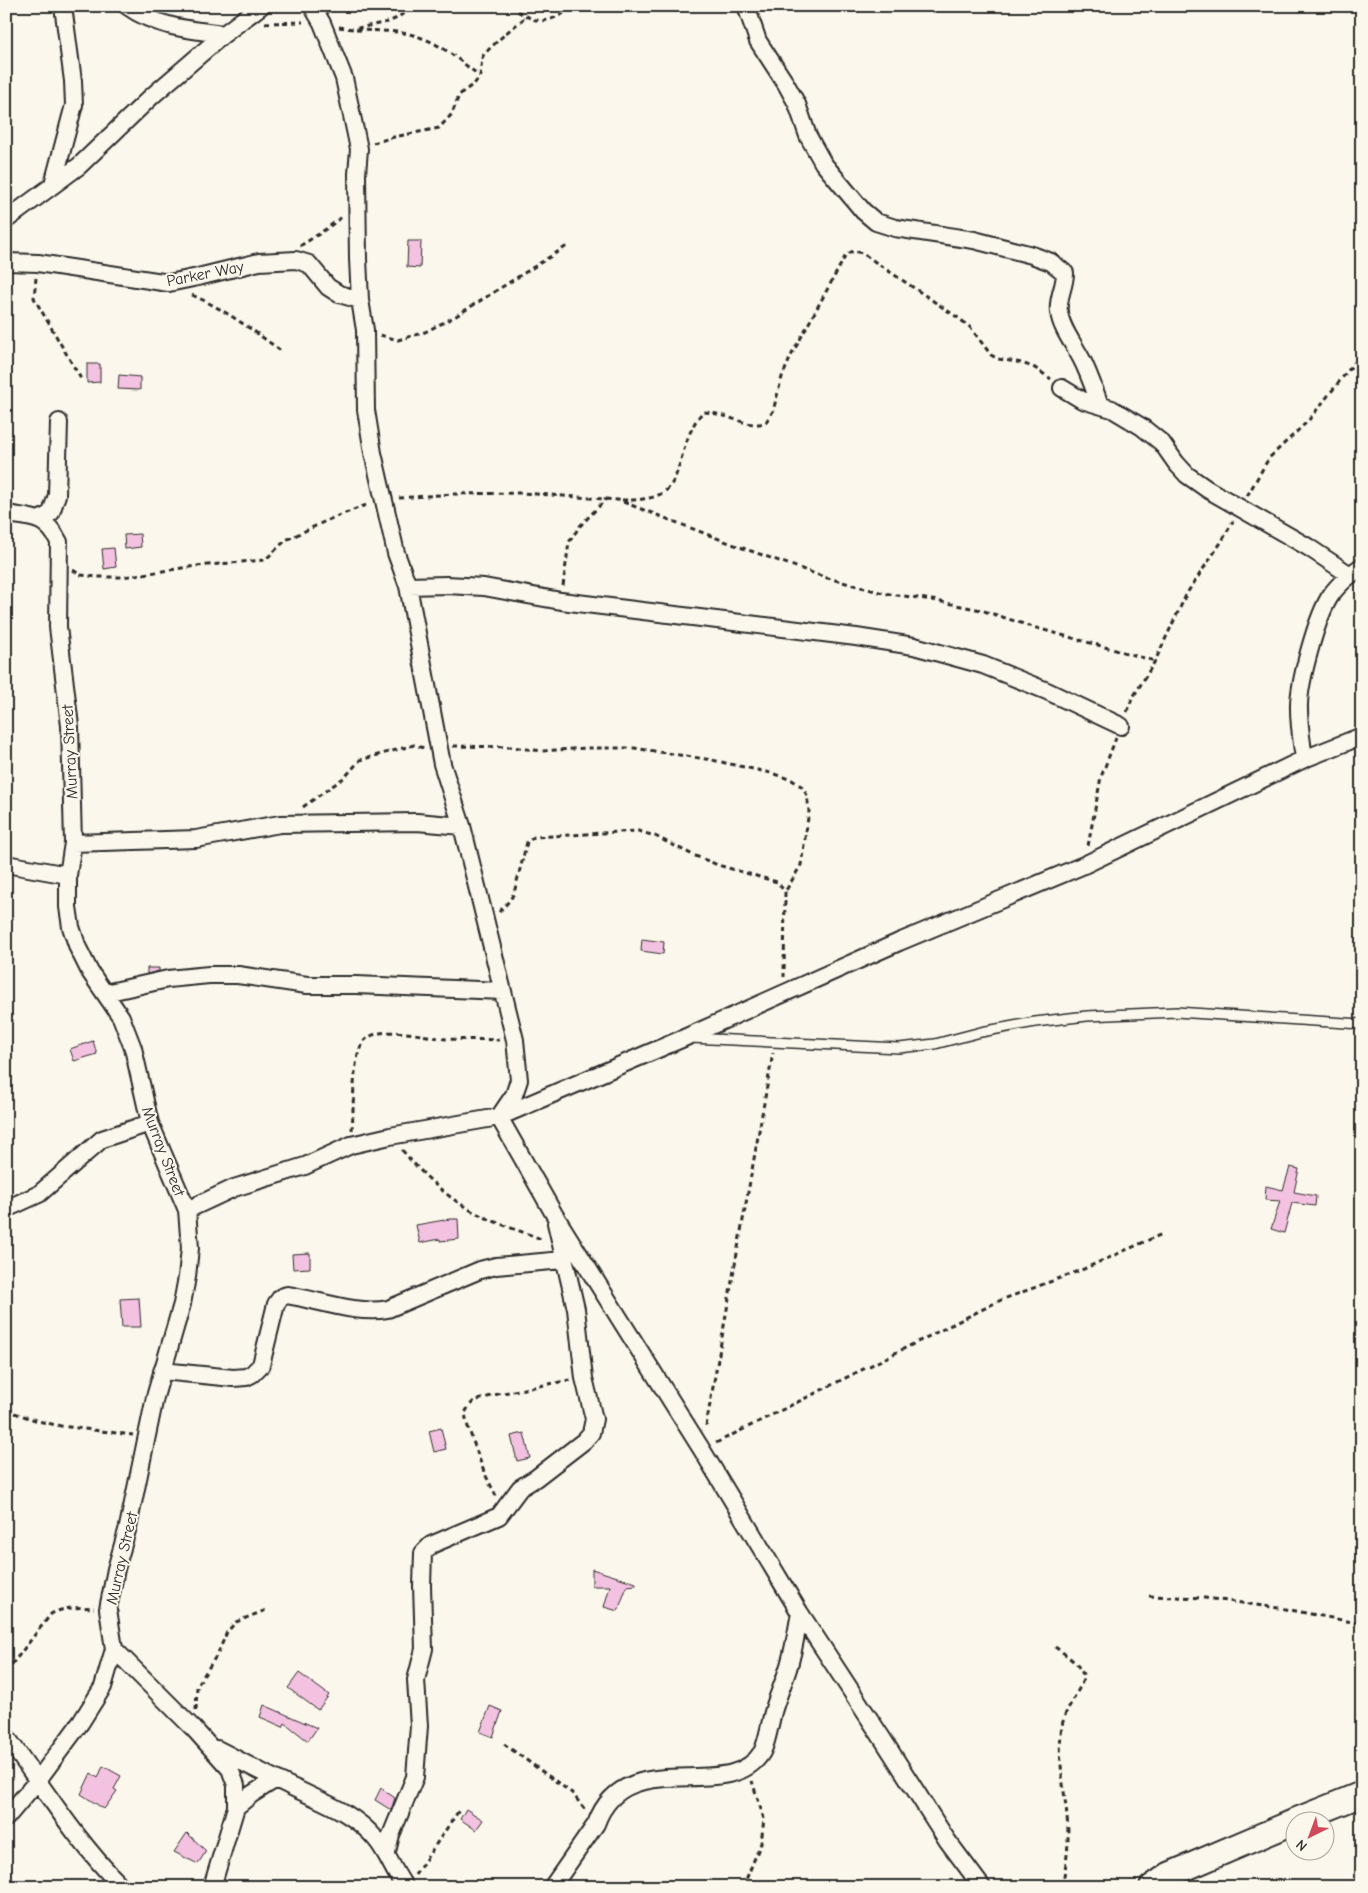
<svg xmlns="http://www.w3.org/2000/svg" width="1368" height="1893" font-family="'Comic Neue',sans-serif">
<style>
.building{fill:#f4c2e1;stroke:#2b2b2b}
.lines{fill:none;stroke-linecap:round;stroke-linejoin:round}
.lane-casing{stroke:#2b2b2b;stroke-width:12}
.street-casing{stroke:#2b2b2b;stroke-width:20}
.secondary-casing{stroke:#2b2b2b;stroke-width:28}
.path{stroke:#2b2b2b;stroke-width:3;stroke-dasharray:5 4;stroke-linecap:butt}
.lane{stroke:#fbf7ec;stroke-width:9}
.street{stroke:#fbf7ec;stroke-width:16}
.secondary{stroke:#fbf7ec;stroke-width:24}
.labels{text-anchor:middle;stroke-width:4;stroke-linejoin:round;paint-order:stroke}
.street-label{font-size:16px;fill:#2b2b2b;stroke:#fbf7ec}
</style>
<rect width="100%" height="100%" fill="#fbf7ec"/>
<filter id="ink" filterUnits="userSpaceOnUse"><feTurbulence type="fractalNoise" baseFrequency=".02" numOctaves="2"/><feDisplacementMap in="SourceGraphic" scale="10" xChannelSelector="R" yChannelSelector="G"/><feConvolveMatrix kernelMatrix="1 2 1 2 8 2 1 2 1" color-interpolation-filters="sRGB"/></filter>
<g filter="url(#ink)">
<path class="building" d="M408 241H421L420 268 407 267Z
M87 364H100V382L87 383Z
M119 375 140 377V390L118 389Z
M140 534 141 547 125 549 124 535Z
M114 548 116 567 104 569 102 549Z
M642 939 664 942 663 954 641 951Z
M147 968H159V971L147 974Z
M93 1041 97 1054 74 1061 70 1049Z
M1290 1167 1299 1169 1294 1192 1316 1196 1315 1206 1292 1203 1284 1233 1271 1229 1280 1201 1265 1200 1266 1186 1283 1190Z
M450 1219H458L459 1239 440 1241V1239L420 1243 416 1225Z
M310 1253V1268L293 1269 292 1254Z
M139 1298 141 1327H122L120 1299Z
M441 1428 446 1449 434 1452 429 1431Z
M524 1433 530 1458 517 1461 511 1436Z
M592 1569 636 1583V1585L627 1586 618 1611 604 1607 610 1586H592Z
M299 1673 329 1695 318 1710 288 1688Z
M264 1705 317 1728 308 1741 285 1723 283 1727 260 1717Z
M490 1706 502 1711 493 1737 480 1732Z
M103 1766 121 1776 114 1789 117 1791 104 1809 81 1794 91 1773 98 1778Z
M381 1788 395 1798 391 1810 375 1800Z
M466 1809 483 1820 476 1830 460 1819Z
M187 1833 206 1851 198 1864 174 1852Z"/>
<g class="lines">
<g class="lane-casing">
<path id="lane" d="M690 1038 899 1048 935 1044 981 1032 1035 1022 1087 1016 1176 1012 1362 1024"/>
</g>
<g class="street-casing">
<path id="street" d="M127 6C156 27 190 30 224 34
M312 6 322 23 344 78 359 149 357 174 358 259 360 300 365 330 366 410 373 453 396 553 408 586 442 764 462 826 515 1040 519 1080 514 1095 499 1117
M746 6 758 41 786 84 797 104 808 136 823 163 863 211 876 222 895 228 974 240 1032 255 1051 262 1065 273C1065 287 1057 298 1059 312 1061 328 1073 343 1081 358 1089 373 1094 389 1100 405
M53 184 74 105 73 81 63 6
M6 220 79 166 152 96 224 34 261 6
M6 262 38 263 169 283 198 277 259 262 296 260 309 264 328 287 339 294 360 300
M1062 388 1082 400 1112 409 1142 427 1162 443 1176 463 1187 475 1207 489 1308 547 1350 575
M6 514C33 518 46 516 59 542L58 627 70 726 73 843 68 875V907L71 927 78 948 90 972 121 1017 133 1048 150 1123 187 1210 190 1248 187 1277 182 1304 155 1397 128 1527 116 1569 108 1609 114 1649 103 1687 81 1722 38 1780 6 1818
M41 519 51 513 57 495 59 422
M408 586 446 585 484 587 561 601 856 637 914 646 983 665 1047 691 1121 726
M1304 759C1302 743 1299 726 1299 709 1298 685 1317 615 1331 595 1339 583 1351 574 1362 566
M73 843 196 839 280 824 417 822 462 826
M6 864 68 875
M105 993 168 979 209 975H238L307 985H356L503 991
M499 1117 554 1214 702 1450 800 1613 882 1738 947 1840 982 1887
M6 1209 39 1194 102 1139 150 1123
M187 1210 234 1188 305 1166 351 1145 390 1136 499 1117 684 1038 899 942 1084 865 1304 759 1362 736
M162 1371 233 1378 246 1377 252 1374 261 1365 276 1304 281 1297 287 1295C319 1300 356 1315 388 1309L480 1270 496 1266 563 1260
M114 1649 194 1729 230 1769 236 1785V1807L212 1887
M6 1736C43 1787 77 1842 122 1887
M217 1749C241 1761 264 1774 288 1785 320 1801 352 1811 375 1838 388 1853 393 1871 405 1887
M236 1807 252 1794 276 1779
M387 1852 391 1835 415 1777 419 1726 416 1680 424 1649 422 1586 423 1553 431 1545 499 1516 520 1488 536 1478 584 1441 591 1433 594 1419 584 1378 576 1309 556 1223
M552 1887 596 1824C625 1742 729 1806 762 1752 767 1743 770 1723 773 1712 778 1694 787 1676 791 1658 795 1643 797 1628 800 1613"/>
</g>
<g class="secondary-casing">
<path id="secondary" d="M1297 1820 1362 1794
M1152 1887 1169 1875 1296 1821"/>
</g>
<path class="path" d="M510 6C539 26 546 25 575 6
M265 23 303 22
M339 27 353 29 388 22 395 19 415 6
M356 30C377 31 402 30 422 38 444 46 461 62 480 76
M373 143 394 137 439 128 452 114 459 95 475 83 480 76 482 58 484 54 506 33 526 17
M300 246 319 234 342 217
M36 278 34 298 81 379
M192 295C224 309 253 330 281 351
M380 335 398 340 425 332 456 316 567 246
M1247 496 1269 458 1308 421 1362 353
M399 498 453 494 523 493 618 500 740 547 824 577 883 593 932 600 981 610 1033 627 1155 661
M622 500C681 501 672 479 689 435 693 426 696 419 703 412 724 412 750 430 766 422L773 411 782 377 792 354 846 255 853 251 862 253 957 317 970 327 991 355 998 359 1022 363 1035 368 1051 379
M73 570 81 575 97 577H123L196 566 265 560 286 540 330 519 369 504
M563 586 569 542 580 526 606 499
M1127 712 1132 699 1155 661 1187 593 1222 541 1233 521
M453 746 512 747 542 751 588 748H634L712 760 771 773 792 780 801 786 807 795 809 811 801 865 785 892
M303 807 345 777 360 760 414 745 424 748
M1088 846 1101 777 1116 738
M499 912 510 900 514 893 527 842 534 837 638 831 655 836 693 855 718 865 777 882 785 892 784 977
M352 1130C354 1108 352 1062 362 1044 374 1022 426 1037 446 1039 464 1040 482 1039 499 1040
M402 1150C423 1175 444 1195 472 1211 494 1223 521 1231 544 1240
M6 1410 38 1421 61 1426 133 1435
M706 1426 773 1053
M716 1443 1001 1300 1079 1271 1162 1234
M496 1496 484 1472 467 1424 465 1413 469 1406 474 1401 498 1394 570 1380
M1149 1596 1205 1598 1286 1609 1362 1624
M1055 1647C1066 1655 1080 1664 1084 1677 1078 1695 1065 1708 1062 1726 1056 1764 1068 1800 1068 1837 1068 1854 1065 1870 1062 1887
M6 1672 51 1614C63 1607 80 1607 94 1608
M196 1710 197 1686 218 1653 227 1632 236 1622 266 1610
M504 1744 572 1793 586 1811
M415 1875 460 1809
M743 1887 761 1843 764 1819 752 1781"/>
<use href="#lane" class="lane"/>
<use href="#street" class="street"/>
<use href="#secondary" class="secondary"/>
</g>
</g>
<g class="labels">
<g class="street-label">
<text transform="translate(205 273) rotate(-11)" y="6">Parker Way</text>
<text transform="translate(69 752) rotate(-93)" y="6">Murray Street</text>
<text transform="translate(164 1151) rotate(69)" y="6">Murray Street</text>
<text transform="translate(121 1558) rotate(-77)" y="6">Murray Street</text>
</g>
</g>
<rect width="1368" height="1893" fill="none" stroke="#fbf7ec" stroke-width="25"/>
<rect x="12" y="12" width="1343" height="1868" fill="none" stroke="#2b2b2b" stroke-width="2" filter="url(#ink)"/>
<g transform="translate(1310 1836) rotate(222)"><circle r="24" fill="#fbf7ec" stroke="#a8a59f"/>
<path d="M0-4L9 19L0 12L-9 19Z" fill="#d1495b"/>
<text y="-8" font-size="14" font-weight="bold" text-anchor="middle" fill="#2b2b2b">N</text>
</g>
</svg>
